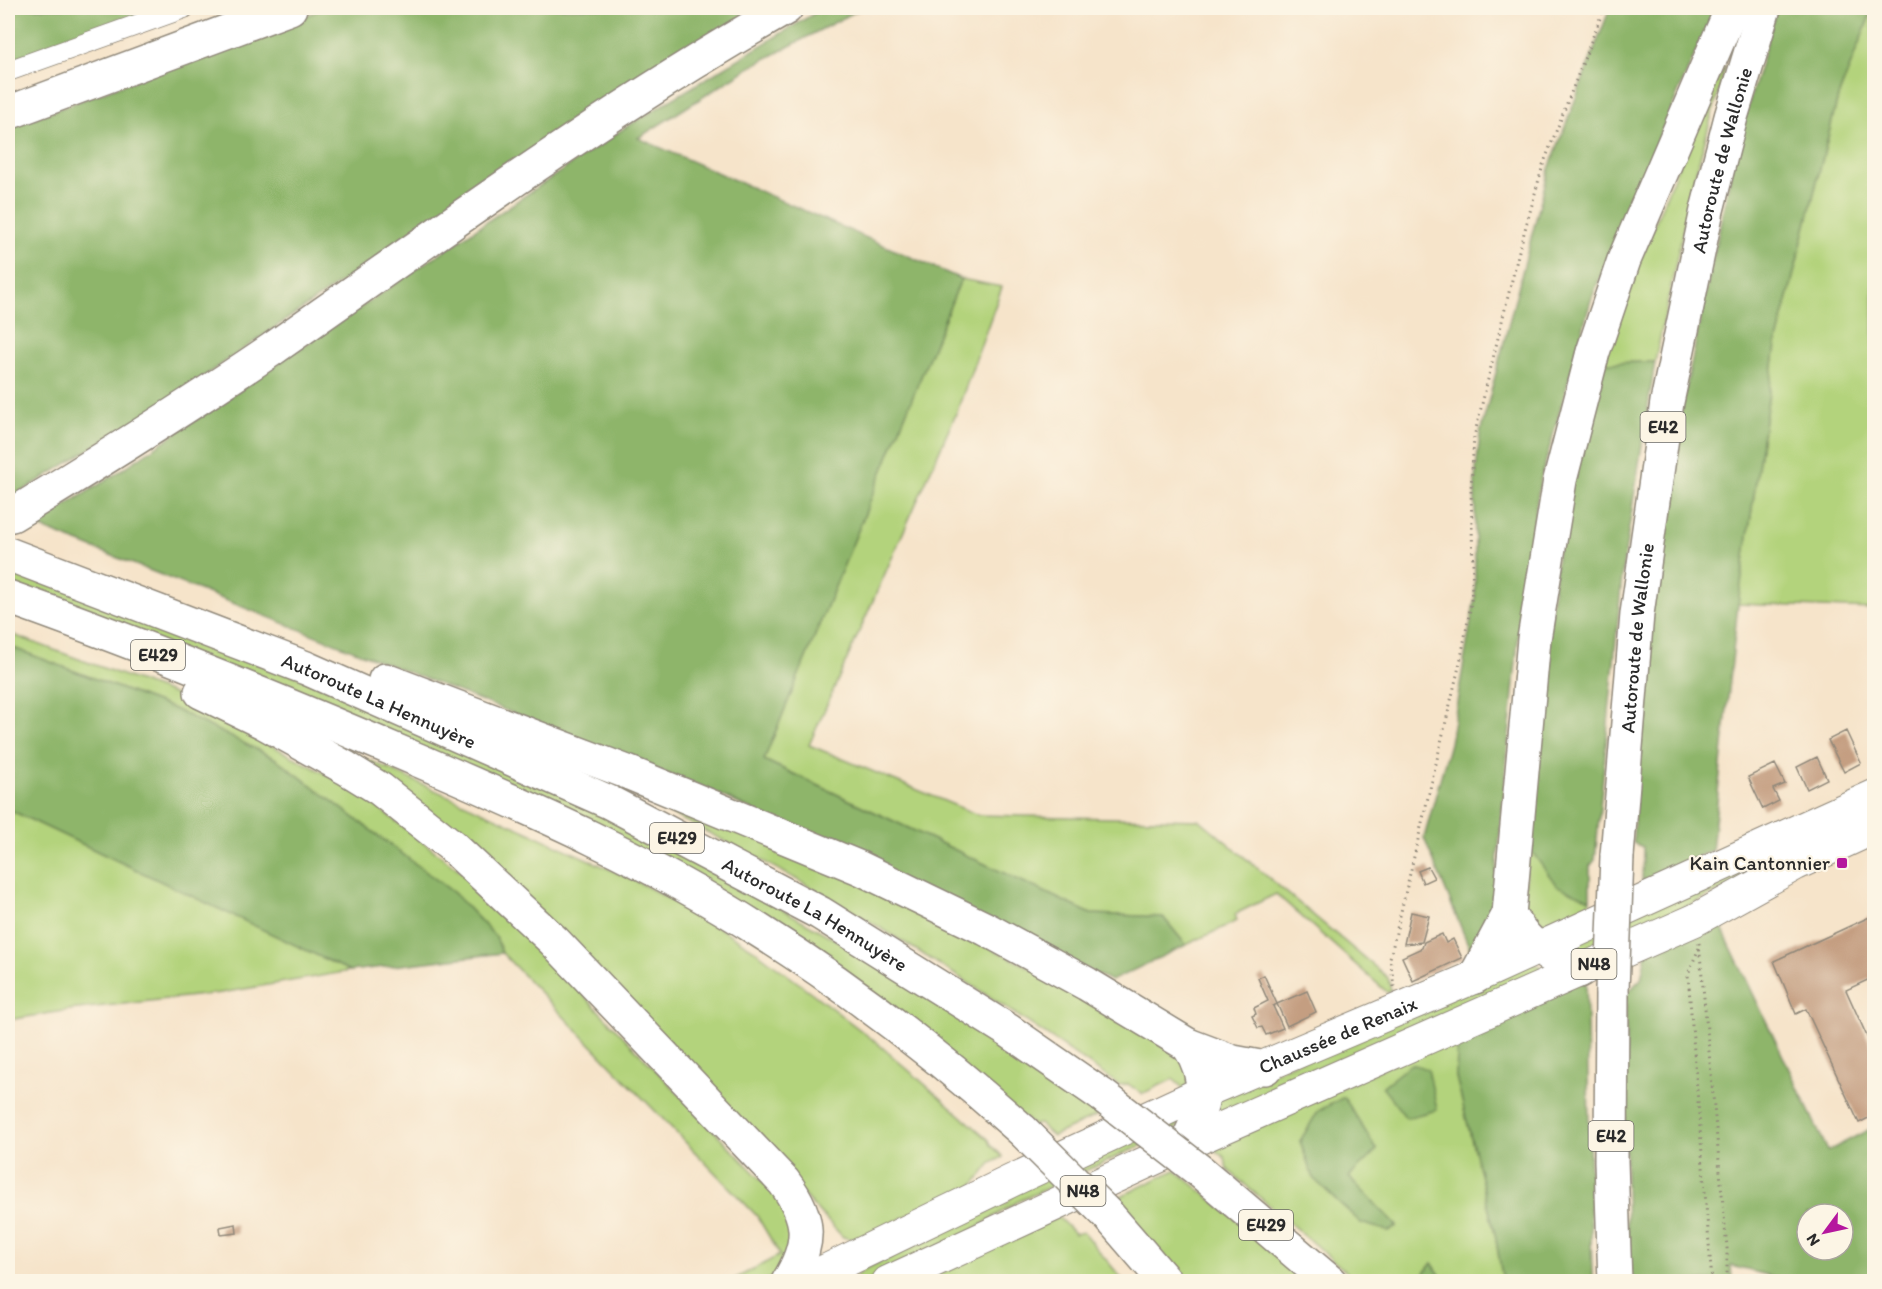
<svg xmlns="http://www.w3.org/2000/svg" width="1882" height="1289" font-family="Itim,sans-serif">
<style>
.green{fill:#b3d37b;stroke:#6f7f53;stroke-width:1.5;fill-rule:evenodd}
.forest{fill:#8eb56b;stroke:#5c704b;stroke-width:1.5;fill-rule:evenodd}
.building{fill:#c49e81}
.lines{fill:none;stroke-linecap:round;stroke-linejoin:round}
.minor-casing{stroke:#90887a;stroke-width:22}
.primary-casing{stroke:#90887a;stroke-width:34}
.motorway-casing{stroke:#90887a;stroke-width:36}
.path{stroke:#90887a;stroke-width:3;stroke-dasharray:1.5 4.5;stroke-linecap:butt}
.minor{stroke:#fff;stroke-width:20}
.primary{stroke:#fff;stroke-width:32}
.motorway{stroke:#fff;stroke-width:33}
.motorway-bridge-casing{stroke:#90887a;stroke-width:36;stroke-linecap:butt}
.motorway-bridge{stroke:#fff;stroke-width:33}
.poi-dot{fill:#b5179e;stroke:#fcf5e5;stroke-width:2}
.labels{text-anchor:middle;stroke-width:4.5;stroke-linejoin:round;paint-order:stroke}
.shield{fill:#fcf5e5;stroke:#6a6863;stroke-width:1.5}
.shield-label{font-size:18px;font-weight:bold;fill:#2b2b2b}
.street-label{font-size:20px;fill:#2b2b2b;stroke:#fcf5e5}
.poi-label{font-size:20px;fill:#2b2b2b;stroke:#fcf5e5;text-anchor:end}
</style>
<rect width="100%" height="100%" fill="#fcf5e5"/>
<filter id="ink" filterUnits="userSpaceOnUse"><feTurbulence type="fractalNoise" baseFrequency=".0167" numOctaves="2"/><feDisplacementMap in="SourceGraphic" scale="12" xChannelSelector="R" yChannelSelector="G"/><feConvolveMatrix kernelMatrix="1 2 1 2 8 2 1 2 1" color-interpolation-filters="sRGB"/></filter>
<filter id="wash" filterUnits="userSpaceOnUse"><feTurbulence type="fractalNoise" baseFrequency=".008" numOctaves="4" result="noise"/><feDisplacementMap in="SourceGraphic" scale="24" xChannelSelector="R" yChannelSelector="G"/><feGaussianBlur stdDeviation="1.35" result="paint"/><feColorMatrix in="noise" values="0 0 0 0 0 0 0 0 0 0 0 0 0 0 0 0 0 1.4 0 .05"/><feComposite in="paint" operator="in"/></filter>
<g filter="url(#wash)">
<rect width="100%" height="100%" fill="#f6e4ca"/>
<path class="green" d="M1873 8 1874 609 1738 604 1776 345 1838 97Z
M1726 65 1692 186 1655 362 1598 363 1706 98Z
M961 279 1002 287 957 411 809 745 978 815 1200 820 1388 978 1391 991 1388 993 1276 894 1235 914 1237 921 1186 945 1163 917 1091 914 764 760Z
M8 564 371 705 649 833 979 1022 1100 1114 1053 1136 1039 1124 1033 1125 768 923 8 587Z
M8 633 171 693 351 787 475 882 794 1214 799 1237 780 1274 764 1281H731L780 1255 757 1216 502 953 496 937 454 893 276 759 172 708 8 646Z
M287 723 640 883 697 914 753 949 812 993 876 1042 989 1140 991 1145 1003 1157 991 1163 973 1186 854 1240 843 1237 549 926Z
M519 741 780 841 1166 1037 1193 1070 1185 1090 1173 1079 1142 1094 1128 1084 1119 1085C1032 1024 944 965 852 911 745 848 632 794 519 741Z
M8 809 350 971 221 993 69 1010 8 1020Z
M1529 817 1557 885 1590 899 1589 907 1536 932 1523 923Z
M1874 820 1589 951 1566 942 1810 833Z
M1527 959 1544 969 1201 1129 1209 1101Z
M1458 1033 1456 1077 1495 1234 1503 1281H1444L1432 1263 1418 1281H1357L1227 1169 1225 1158 1213 1148ZM1300 1141 1377 1149 1348 1177 1397 1226Z
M1186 1118 1173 1131 1017 1202 967 1234 866 1281 849 1282 865 1269 1008 1202 1014 1194 1160 1120Z
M1175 1170 1313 1281H1176L1115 1199Z
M1058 1217 1075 1234 1083 1232 1124 1281 922 1282Z"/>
<path class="forest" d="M8 8H184L8 71Z
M325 8H756L627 86 175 396 8 500V128Z
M823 8H862L752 66 638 138 961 279 764 760 1091 914 1163 917 1186 945 1111 981 716 793 34 525 111 477 626 127Z
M1610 8H1715L1622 222 1591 300 1540 482 1522 596 1494 898 1483 936 1472 954 1424 838 1450 743 1475 598V480L1480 434 1549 169Z
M1777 8H1873L1838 97 1776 345 1738 604 1712 850 1642 882 1643 847 1633 843 1640 695 1666 485 1737 143Z
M1655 362 1623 566 1595 860 1590 866V899L1557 886 1532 852 1529 817 1558 547 1598 363Z
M8 646 172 708 276 759 454 893 496 937 502 953 350 971 8 809Z
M1717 918 1828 1151 1874 1127V1281H1791L1731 1266 1732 1281H1628L1625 1141 1626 994 1641 979 1647 948ZM1807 1214H1843V1250H1807Z
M1586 975 1592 1281H1503L1495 1234 1456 1077 1458 1033Z
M1411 1064 1428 1069 1437 1110 1406 1118 1382 1087Z
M1344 1097 1377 1150 1349 1177 1397 1226 1388 1231 1361 1223 1313 1178 1300 1141 1318 1111Z
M1432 1263 1444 1281H1418Z"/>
<g id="blocks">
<path class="building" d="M1846 731 1861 763 1844 772 1828 740Z
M1817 757 1827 779 1807 789 1797 767Z
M1775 764 1785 784 1773 789 1779 801 1763 809 1748 777Z
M1428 867 1434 878 1423 883 1418 871Z
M1411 912 1429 916 1422 942 1404 944Z
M1874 915V977L1846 990 1874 1052V1115L1859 1123 1806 1009 1796 1014 1774 961Z
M1442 934 1446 943 1453 939 1462 958 1413 981 1402 957 1422 948 1424 942Z
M1264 975 1277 1004 1307 991 1316 1012 1287 1026 1277 1004 1273 1006 1283 1028 1266 1035 1262 1027 1258 1028 1252 1016 1256 1014 1254 1008 1268 1001 1258 978Z
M236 1224 237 1233 221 1235 220 1227Z"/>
</g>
</g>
<g filter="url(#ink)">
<use href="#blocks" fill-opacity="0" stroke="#90887a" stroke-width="1.5"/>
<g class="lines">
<g class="minor-casing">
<path id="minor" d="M8 71 184 8"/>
</g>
<g class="primary-casing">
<g id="primary">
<path id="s1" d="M802 1282 1013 1180 1203 1092 1475 977 1874 796"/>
<path d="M888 1282 1186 1144 1695 920 1796 864 1874 828"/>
</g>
</g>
<g class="motorway-casing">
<g id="motorway">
<path d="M8 113 290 8"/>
<path d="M12 515C99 462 186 408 271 350 440 232 607 110 786 8"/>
<path id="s2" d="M8 554 306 668 609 802 820 913 1009 1031 1103 1096"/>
<path d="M8 597C146 646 283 702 418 760 534 810 653 862 760 931 854 990 940 1057 1023 1131"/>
<path d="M385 680 627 772 860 868 986 929 1087 984 1188 1045 1233 1062 1265 1068"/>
<path d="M201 692 265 723 346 768 380 789 452 846 554 941 784 1182C811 1218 812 1243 788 1282"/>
<path id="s3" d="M1617 856 1637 614 1667 402 1707 210 1731 117 1764 8"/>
<path d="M1509 914C1533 954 1543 949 1579 971"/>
<path d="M1475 977 1509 914 1534 639 1560 480 1593 352 1624 260 1732 8"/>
<path d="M1612 990 1611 1161 1615 1282"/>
<path d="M1186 1144C1205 1109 1211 1079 1188 1045"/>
<path d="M1201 1172 1330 1282"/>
<path d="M1108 1215 1166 1282"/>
</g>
</g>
<path class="path" d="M1699 943 1727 1248V1282
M1699 948 1688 974 1712 1282
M1394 987 1390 958 1461 658 1471 604 1473 564 1471 489 1474 437 1519 251 1543 165 1604 8"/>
<use href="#minor" class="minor"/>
<use href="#primary" class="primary"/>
<use href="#motorway" class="motorway"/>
<g class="motorway-bridge-casing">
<path id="motorway-bridge" d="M1612 990 1617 856
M1103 1096 1201 1172
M1023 1131 1108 1215"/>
</g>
<use href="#motorway-bridge" class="motorway-bridge"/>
</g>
</g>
<rect class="poi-dot" x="1836" y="857" width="12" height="12" rx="3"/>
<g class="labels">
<g class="shield">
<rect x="1640.5" y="412" width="45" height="30" rx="4.5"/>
<rect x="131" y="640" width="54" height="30" rx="4.5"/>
<rect x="650" y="823" width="54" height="30" rx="4.5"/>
<rect x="1571.5" y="949" width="45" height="30" rx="4.5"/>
<rect x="1588.5" y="1121" width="45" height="30" rx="4.5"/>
<rect x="1060.5" y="1176" width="45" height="30" rx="4.5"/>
<rect x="1239" y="1210" width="54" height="30" rx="4.5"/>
</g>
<g class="shield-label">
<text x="1663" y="433">E42</text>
<text x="158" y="661">E429</text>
<text x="677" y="844">E429</text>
<text x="1594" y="970">N48</text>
<text x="1611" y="1142">E42</text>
<text x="1083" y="1197">N48</text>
<text x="1266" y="1231">E429</text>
</g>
<g class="street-label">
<text dy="7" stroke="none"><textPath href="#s3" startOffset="705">Autoroute de Wallonie</textPath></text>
<text dy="7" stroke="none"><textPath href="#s3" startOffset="219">Autoroute de Wallonie</textPath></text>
<text dy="7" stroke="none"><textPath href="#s2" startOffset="399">Autoroute La Hennuyère</textPath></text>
<text dy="7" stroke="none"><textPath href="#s2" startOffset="885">Autoroute La Hennuyère</textPath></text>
<text dy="7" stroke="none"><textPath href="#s1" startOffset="590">Chaussée de Renaix</textPath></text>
</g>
<g class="poi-label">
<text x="1830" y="870">Kain Cantonnier</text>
</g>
</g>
<rect width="1882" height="1289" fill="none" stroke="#fcf5e5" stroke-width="30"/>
<g transform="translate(1825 1232) rotate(237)"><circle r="28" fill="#fcf5e5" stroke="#a8a49b" stroke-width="1.5"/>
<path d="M0-4.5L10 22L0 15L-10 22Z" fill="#b5179e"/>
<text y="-9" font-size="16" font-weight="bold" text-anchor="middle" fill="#2b2b2b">N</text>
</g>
</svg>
